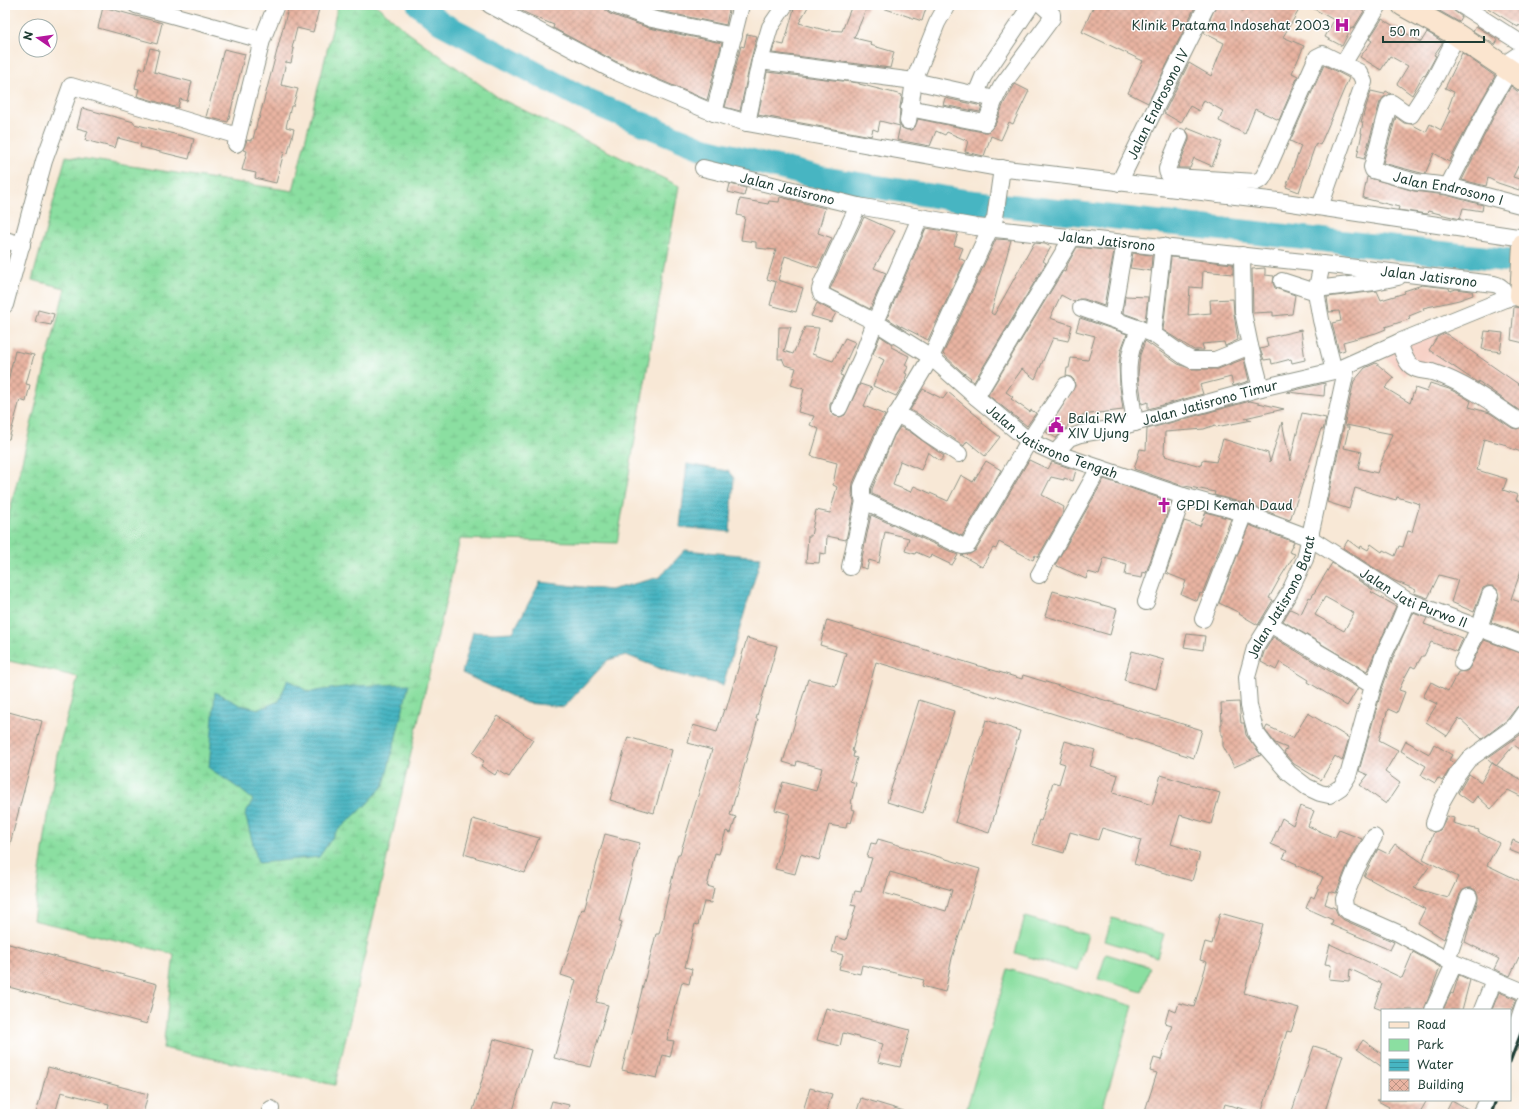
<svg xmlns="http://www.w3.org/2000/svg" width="1529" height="1119" font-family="'Playpen Sans',sans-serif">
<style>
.built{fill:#f7d1c6}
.wetland{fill:url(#wetland-marsh);stroke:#558e6a}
.park{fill:#8bdfa1;stroke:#558e6a}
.water{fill:url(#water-rules);stroke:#33797b}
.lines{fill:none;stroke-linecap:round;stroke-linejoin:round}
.river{stroke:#47b5c2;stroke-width:24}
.building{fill:url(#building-cross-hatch);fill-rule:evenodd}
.street-casing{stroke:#8c9285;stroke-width:18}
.secondary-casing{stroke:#8c9285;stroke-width:24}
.street{stroke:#fff;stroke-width:16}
.secondary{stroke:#fbe5cf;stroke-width:22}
.rail{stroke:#1f3d34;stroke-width:3}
.labels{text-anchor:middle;stroke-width:3;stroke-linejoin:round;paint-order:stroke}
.poi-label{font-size:13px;fill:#1f3d34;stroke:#fff;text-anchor:start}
.street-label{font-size:13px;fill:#1f3d34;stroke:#fff}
</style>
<defs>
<pattern id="wetland-marsh" width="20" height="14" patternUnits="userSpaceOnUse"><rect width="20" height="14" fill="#8bdfa1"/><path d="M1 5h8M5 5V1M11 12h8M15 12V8" fill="none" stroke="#78c08b"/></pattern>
<pattern id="water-rules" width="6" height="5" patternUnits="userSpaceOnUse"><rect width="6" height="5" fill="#47b5c2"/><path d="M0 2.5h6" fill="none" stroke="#3b949e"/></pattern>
<pattern id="building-cross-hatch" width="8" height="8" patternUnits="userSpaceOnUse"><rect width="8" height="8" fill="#e9b4a2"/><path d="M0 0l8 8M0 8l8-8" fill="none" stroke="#bc9485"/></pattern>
</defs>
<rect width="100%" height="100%" fill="#fff"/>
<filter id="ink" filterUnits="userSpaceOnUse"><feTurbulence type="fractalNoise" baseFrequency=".025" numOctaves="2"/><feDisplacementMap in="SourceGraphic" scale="8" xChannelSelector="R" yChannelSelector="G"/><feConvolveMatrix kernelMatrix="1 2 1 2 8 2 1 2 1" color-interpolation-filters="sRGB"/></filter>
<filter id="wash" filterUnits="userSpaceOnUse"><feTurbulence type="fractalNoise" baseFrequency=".012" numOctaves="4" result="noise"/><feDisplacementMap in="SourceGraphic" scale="16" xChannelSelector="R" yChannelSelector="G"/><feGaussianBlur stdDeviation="0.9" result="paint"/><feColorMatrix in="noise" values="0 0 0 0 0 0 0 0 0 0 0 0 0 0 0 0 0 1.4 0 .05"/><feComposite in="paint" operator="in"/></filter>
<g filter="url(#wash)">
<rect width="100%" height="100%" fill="#f8e8d6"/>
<path class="built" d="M1442 329 1524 385V454L1500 446 1509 413 1493 408 1492 412 1474 407 1479 390 1409 371 1405 375 1378 352Z"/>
<path class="wetland" d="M338 5H376L410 34 499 98 679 186 617 543 460 539 335 1085 163 1048 174 954 33 920 57 754 78 677 5 660V530L65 288 32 280 66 156 293 191Z"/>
<path class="park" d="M1025 917 1088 935 1077 971 1015 953Z
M1112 918 1164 934 1157 957 1105 941Z
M1106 954 1150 967 1142 992 1098 979Z
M1008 969 1133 1006 1101 1114H965Z"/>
<path class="water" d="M687 464 728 471 734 478 730 532 680 527Z
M685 550 761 557 723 685 671 673 626 655 608 660 564 707 526 703 462 673 473 632 493 633 513 632 540 582 610 590 660 577Z
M288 679 308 692 352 686 409 684 384 785 365 806 336 832 319 857 258 863 245 814 253 800 241 790 209 768 215 692 240 705 259 709 279 701Z"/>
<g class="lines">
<path class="river" d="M419 5 441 23 590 102 704 149 821 178 965 201 1524 262"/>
</g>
<g id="blocks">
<path class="building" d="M289 5H320L313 32 297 28 292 48 294 49 291 63 286 62 281 85 298 89 293 106H291L286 127 294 129 288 153 284 152 276 183 255 178 256 173 242 170 247 151 243 150 247 140 251 141V139H253L258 119H259Z
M510 5H605L606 11 610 14 649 28 722 43 707 100 615 61 553 28 554 25 530 15Z
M641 5H730L726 25 655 10Z
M795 5H809L799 23 828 31V30L842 31 852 5H868L854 38 871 42 870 45 894 52 890 68 772 53 775 43 784 45Z
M880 5H927L922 21 880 7Z
M1094 5H1196L1148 103 1128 93 1143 61 1082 32Z
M1216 5H1232L1243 11 1246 5H1302L1283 37 1304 46 1292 73 1298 76 1279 120 1255 109 1245 134 1219 121 1223 111 1204 100 1199 111 1190 106 1181 123 1164 113 1189 63 1211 76 1224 43 1204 33Z
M1307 5H1355L1364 11 1353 29 1351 28 1342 46 1325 37 1334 20Z
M1429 5H1452L1453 10 1462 17 1459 22Z
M1483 5H1518L1524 9V30L1519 25 1518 27Z
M103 7 162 23 157 44 98 28Z
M1382 19 1421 42 1427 32 1443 42 1434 55 1436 56 1425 76 1423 75 1412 95 1397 84 1408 66 1390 56 1381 70 1360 57 1372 41 1369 39Z
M1476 26 1498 40 1495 45 1473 31Z
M747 34 757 36 751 59 740 111 725 107 741 46 744 47Z
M150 48 159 50 154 72 192 82 187 101 180 99 178 108 137 96 139 89 135 88 140 68 144 70Z
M224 49 245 54 228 122 206 117Z
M1462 53 1495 76 1479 105 1449 162 1434 153 1425 174 1383 163 1396 117 1404 123 1411 124 1426 132 1430 124 1441 130 1450 110 1448 109 1454 92 1445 88Z
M1324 65 1349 78 1320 145 1316 143 1299 192 1286 187 1301 146 1290 141Z
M767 72 859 83V84L902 95 900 107 899 124 902 128 907 130H911L915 127 918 119 983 132H988L995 125 1004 103 1015 84 1029 91 1013 124 1009 122 1001 140 991 136 984 156 965 152 968 141 947 132 945 135 936 131 930 146 897 140 900 126 880 121 878 131 873 129 871 136 758 115Z
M1511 86 1517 91 1524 92V154L1513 177 1522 180 1519 190 1498 183 1488 178 1486 186 1462 180 1495 114Z
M1371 91 1384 94 1386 91 1391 94 1384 97 1380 102 1364 159 1357 157 1362 133H1361L1363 122H1361Z
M945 98 982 106 980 112 943 105Z
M82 108 134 122V124L194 139 189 159 140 147 141 144 118 138 115 148 85 140 88 131 77 128Z
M1187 128 1222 142 1212 166 1194 158 1190 168H1178L1189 140V135L1186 130Z
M1367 177 1414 191 1446 195 1483 205 1482 211 1463 208 1460 219 1428 211 1427 214 1398 210 1399 207 1363 198Z
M730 184 746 188 744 196 728 192Z
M780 197 825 208 818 233 832 238 818 268 785 256 778 280 803 288 796 312 770 305 776 282 767 279 776 250 756 248V242L741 240 745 217 737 215 740 199 768 204 769 201 779 202Z
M864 217 895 231 874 268 886 273 870 309 830 289Z
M926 228 958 233 954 245 963 248 959 258 965 261 928 340 901 326V327L887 318Z
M996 239 1011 240 991 313 994 315 1034 243 1045 244 1051 247 1043 261 1046 263 974 382 970 379 971 378 961 371 943 354Z
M1077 247 1114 251 1104 306 1084 299H1079L1074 302 1061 295 1050 318 1072 325 1068 341 1053 338 1035 379 1022 369 1006 392 1013 397 1011 399 1030 412 1031 410 1036 413 1027 426 988 395 1063 271 1065 272 1066 267Z
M1133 253 1152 255 1151 271 1130 268Z
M1171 257 1233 264V274L1203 271 1202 288 1190 287 1188 315 1211 313 1210 300 1233 299 1234 314 1238 340 1225 346 1224 342 1202 344 1204 350H1194L1163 330Z
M1265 268V275L1274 276 1273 283 1275 288 1295 295 1292 314 1273 316V312L1253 313 1252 269Z
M1422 285 1449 288 1450 291 1456 289 1472 291 1473 295 1459 300 1423 308 1424 310 1409 316 1410 319 1385 327 1386 329 1376 333 1343 342 1345 350 1339 352 1332 323 1341 321 1339 311 1329 312 1327 297 1377 291 1381 300 1405 293 1404 291Z
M1125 296 1148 297 1145 321 1123 313Z
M817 303 836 313 831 322 811 316Z
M1514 307 1524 308V343L1511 340Z
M38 310 54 314 51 325 35 322Z
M1080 318 1127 334 1121 350 1119 364 1120 387 1123 410 1082 415V420L1070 421 1066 429 1056 438 1046 432 1075 386 1074 380 1071 377 1066 376 1067 368H1069L1071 358 1088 360 1095 336 1076 331Z
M779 327H791L784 351 793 354 805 327 819 328 812 354 833 361 845 338 855 342 840 375 843 376 830 404V409L831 413 835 416 840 417 845 415 860 384 872 388 864 406 885 415 877 428 853 483 852 495 854 502 846 540 827 536 826 554 820 553 819 563 806 562 808 536H811L816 510 830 513 837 487 833 485 837 463 811 456 819 429 810 425 814 416 798 412 804 389 791 385 796 368 785 365 782 358V359H778Z
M1301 330 1305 360 1292 363 1291 359 1272 364 1271 359 1264 360 1260 349 1268 347 1266 338Z
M1485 331 1503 333 1500 352 1482 349Z
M1445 333 1524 388V414L1478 381V383L1429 350 1437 337Z
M880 336 892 344 891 347 909 356 905 365 908 367 905 373 907 374 905 379 906 380 896 396 873 386 884 360 873 354Z
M1145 341 1178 364 1192 369H1218L1244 359 1249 381 1233 386 1231 377 1200 385 1203 394 1148 409V402L1142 404 1138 375 1140 355Z
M15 351 34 355 26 384 30 385 26 402 20 400 9 439H5V394Z
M1376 363 1394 378 1385 388 1410 403 1415 388 1427 392 1430 383 1449 389 1461 395 1471 401 1469 407 1490 413 1512 428 1517 429 1524 426V453L1507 447V445L1484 439 1478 464H1479L1477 470 1507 479 1503 490 1518 495 1516 500 1524 502V562L1511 599 1524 603V635L1491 622 1499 598 1497 589 1493 586H1488L1483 588 1474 612 1451 602 1458 580 1439 575 1428 598 1414 593 1416 590 1393 580 1343 548 1348 540 1360 549 1361 546 1368 550 1371 544 1382 552 1383 550 1395 556 1399 546 1403 547 1408 531 1412 532 1420 504 1397 497 1396 500 1355 488 1349 509 1327 502 1354 381 1365 368ZM1346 425 1392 434 1377 473 1358 468 1362 452 1344 448 1349 427H1346Z
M1325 383 1324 396 1287 392Z
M923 389 943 399 948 392 983 421 982 423 1000 437 985 456 967 441 964 446 920 415 910 410Z
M1250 401 1284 409 1245 418 1252 420 1216 427 1215 425 1204 429 1165 432 1164 454 1166 455 1165 456 1201 466 1202 460 1216 462 1223 439 1268 453 1270 462 1282 422 1290 461 1302 413 1326 418 1323 430 1321 429 1290 520 1247 504 1214 495 1215 492 1180 485 1134 469 1140 449 1146 450 1147 429Z
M900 427 909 431 944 456 940 461 928 452 921 470 900 461 893 485 911 492 914 486 948 501 961 475 973 482 986 461 1001 470 962 536 872 494V489L894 436Z
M1029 460 1048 469 1052 462 1076 470 1073 481 1064 478V480L1051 477 1042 495 1064 507 1062 515 1038 557 1035 555 1033 560 999 542 996 549 993 548 982 567 961 555 970 554 976 550Z
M1104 479 1171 502 1146 573 1143 572 1142 578 1125 575 1127 564 1104 558 1099 575 1088 572 1086 579 1055 565Z
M1206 512 1231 519 1202 594 1200 593 1197 601 1181 594 1186 581 1166 573 1184 521 1200 526Z
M871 515 958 555 952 565 931 555 930 558 916 552 915 554 905 551 909 538 885 532 879 563 869 560 867 569 860 567Z
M1249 525 1294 542 1289 552 1295 554 1280 578 1269 598 1273 600 1258 625 1239 614 1240 613 1219 603Z
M1332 563 1373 590 1371 592 1396 606 1367 671 1283 621 1290 609 1301 614 1309 597 1311 598ZM1325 597 1354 613 1344 631 1315 615Z
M1053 591 1117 609 1110 635 1045 616Z
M1413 613 1427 618 1424 624 1463 638 1457 652 1431 642 1424 656H1422L1415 668 1411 666 1405 677 1399 690 1405 692 1397 713 1388 709 1379 740 1398 750 1385 772 1400 783 1386 804 1360 785 1368 775 1359 771 1382 689 1393 658Z
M827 620 1022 679 1023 675 1202 730 1194 758 997 696 996 698 876 662 852 751 854 752 853 757 857 758 850 781 856 783 851 803H852L851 809 855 810 851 823 847 822 846 828 829 825 819 860 801 854 795 874 775 869 790 814 775 810 783 782 816 791 822 768 797 761 796 766 783 762 808 679 836 686 846 653 820 645Z
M1187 634 1205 636 1203 650 1184 647Z
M1273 637 1358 688 1347 706 1308 682 1309 680 1280 662 1276 670 1261 662 1264 652Z
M747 638 777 646 756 719H758L730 815 736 817 731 833 726 831 719 854 715 853 707 886 714 888 711 903 704 902 698 925 695 924 685 967 692 969 689 984 682 982 676 1005H675L667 1040 674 1041 670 1057 663 1055 657 1078 622 1070 656 934H659L678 854H680L712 750 688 743 693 725 717 732 724 709 726 710Z
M1484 640 1524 654V704L1517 707 1507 720 1482 739 1459 718 1447 736 1426 722 1437 704 1423 697 1431 682 1448 691 1458 672 1467 671 1470 667Z
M1132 651 1164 660 1156 689 1124 680Z
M919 700 954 711 923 813 887 802Z
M1239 702 1241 723H1244L1246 735 1261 755 1234 767 1223 746V735H1221V724H1222L1221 703Z
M5 711 42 721 9 848 5 847Z
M1308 713 1349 738 1342 761 1335 756 1321 780 1294 764 1284 753 1287 748 1275 743 1265 730 1267 726 1293 738Z
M498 716 533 740 509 777 498 770 495 775 481 766 484 761 473 753Z
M986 720 1020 731 989 833 955 822Z
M1524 729V752L1514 745 1496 766 1487 758 1520 735Z
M628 737 672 750 654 813 610 800Z
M1065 741 1095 750 1090 766 1118 775 1113 793 1152 805 1161 775 1220 793 1211 824 1180 815 1171 844 1200 853 1192 881 1134 864 1141 840 1102 828 1098 840 1070 832 1064 853 1032 844 1039 820 1041 821 1053 782 1059 784 1065 764 1059 762Z
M1406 741 1429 754 1434 744 1452 755 1449 760 1454 763 1442 781 1438 778 1435 783 1421 775 1426 766 1401 751Z
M1492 763 1524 781V798L1508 790 1491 809 1477 796 1472 803 1458 793 1469 774 1481 782Z
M1300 806 1314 811 1308 826 1335 838 1339 830 1362 839 1348 864 1336 893 1329 891 1325 904 1335 908 1338 915 1344 920 1394 942 1390 950 1331 925 1333 920 1306 908 1311 896 1314 898 1323 877 1296 865 1297 864 1283 858 1287 851 1271 844 1282 818 1293 825Z
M1447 816 1454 818 1453 823 1479 830 1478 832 1499 843 1487 865 1524 883V959L1519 957 1510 976 1494 969 1499 959 1465 942 1469 927 1478 900V895L1476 891 1472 888H1468L1463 890 1460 894 1444 939 1418 923 1425 909 1364 876 1378 849 1388 854 1395 844 1429 867 1414 888 1448 898 1458 877 1423 859 1434 832 1440 830Z
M473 819 539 838 525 873 464 854Z
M605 834 640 843 619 921 622 922 596 1002 608 1005 590 1067 554 1058 576 980 561 975 582 909 584 910Z
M878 839 980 869 952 958 945 992 922 986 924 980 862 965 860 974 839 969 843 955 832 952 836 937 846 940 856 906 851 905 855 891 861 892 862 887H863L872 858 867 857 871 843 876 844ZM890 872 952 890 946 911 884 893Z
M1513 840 1524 845V856L1509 850Z
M1220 913 1263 925 1244 993 1299 1008 1291 1032 1287 1031 1261 1114 1225 1104 1222 1114H1144L1157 1073 1150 1071 1154 1058 1161 1060 1172 1025 1165 1023 1169 1009 1176 1012 1179 1003 1194 1007 1207 962 1200 960 1205 942 1212 944Z
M5 943 157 984 147 1024 5 986Z
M1330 944 1402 978 1413 952 1440 967 1424 1010H1382L1374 1007 1382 984 1350 969 1349 981 1329 979 1331 965 1325 964Z
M1459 975 1470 980 1462 1010H1443L1451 993 1453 994Z
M1499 992 1516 999 1512 1010H1492Z
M826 1008 910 1030 900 1067 878 1062 883 1044 843 1033 840 1046 817 1040Z
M494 1039 531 1050 512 1114H472Z
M1363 1040 1382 1054V1067L1357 1049Z
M1314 1046 1343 1055 1324 1114H1291Z
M48 1067 148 1094 143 1114H107L109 1104 61 1092 55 1114H36Z
M810 1088 832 1094 826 1114H802Z
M861 1098 904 1111V1114H856Z
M1376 1100H1427L1419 1114H1385L1389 1107Z
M1452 1100 1471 1111V1114H1445Z
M552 1101 569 1105 566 1114H548Z"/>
</g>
</g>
<g filter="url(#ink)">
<use href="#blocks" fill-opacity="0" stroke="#8c9285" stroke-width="1"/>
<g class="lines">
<g class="street-casing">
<g id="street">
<path d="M136 5 262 40"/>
<path d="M490 5 614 71 714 113 747 123 998 168 1278 201 1524 238"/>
<path d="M614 5 652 19 734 36"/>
<path d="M1461 5 1524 45"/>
<path id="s1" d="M1457 35 1436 76 1411 115H1409L1392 103 1389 105 1372 167 1373 170 1416 182 1448 186 1524 206"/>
<path d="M760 61 914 81 995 99"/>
<path d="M1343 64 1379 5"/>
<path d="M1503 65 1524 51"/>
<path d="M976 94 983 77 1031 5"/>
<path d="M909 108 985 123 987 120 995 99 1001 87 1052 18V14L1042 5"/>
<path d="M714 113 741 5"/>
<path d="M908 121 914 81 937 23 947 5"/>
<path d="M747 123 760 61 770 27 785 5"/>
<path d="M1180 137 1167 169C1167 174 1169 175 1174 177L1256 182 1262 179 1266 172 1317 57 1323 54 1359 72 1364 82 1320 207"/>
<path d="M236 144 262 40 276 5"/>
<path id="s2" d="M703 168 858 206 976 227 1322 264 1494 284C1503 286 1504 290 1505 299"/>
<path d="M1002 168 995 218 931 357 886 432 862 487V495L864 501 962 546 968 545 1029 441 1066 385"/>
<path id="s3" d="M1119 183 1152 115 1207 5"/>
<path d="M1448 186 1487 109 1510 69"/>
<path id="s4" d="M858 206 822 283 820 290 822 295 875 322 931 357 976 397 1029 441 1055 453 1183 496 1244 513 1310 538 1408 601 1524 645"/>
<path d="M5 240 22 245"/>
<path d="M1242 255 1243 312 1250 346 1261 388"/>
<path d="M1322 264 1316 292 1321 320 1334 371"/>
<path d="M1282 281 1316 292"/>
<path d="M1316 289 1375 282 1398 277"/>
<path d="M5 305 44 161 71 86 238 136"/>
<path d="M1081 308 1140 329"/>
<path d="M1112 318 1125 242"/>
<path d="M1153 334 1163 246"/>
<path d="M1399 342C1402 350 1404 358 1409 364 1415 371 1424 370 1432 372 1463 382 1491 402 1517 420"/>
<path d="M976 397 1072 238"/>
<path d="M839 408 862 357 875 322 920 218"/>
<path d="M896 414 914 423 927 433 959 454"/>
<path d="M1135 423C1130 387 1121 363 1140 329L1153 334 1184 356 1192 360H1215L1250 346"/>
<path id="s5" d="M1055 453 1069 438 1080 434 1116 428 1261 388 1334 371 1399 342 1505 299 1516 297"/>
<path d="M850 567 864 501"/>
<path d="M1039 575 1099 468"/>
<path d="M1146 602 1183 496"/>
<path d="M1203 619 1244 513"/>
<path id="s6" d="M1270 624 1336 663 1373 686 1348 776 1341 787 1329 795 1320 793 1307 787 1289 773 1267 748 1256 733 1249 706 1247 677 1255 648 1289 593 1305 559 1347 366"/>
<path d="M1462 663 1479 628 1490 595"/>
<path d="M1373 686 1384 654 1398 625 1408 601"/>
<path d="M1434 823 1442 801 1458 773 1468 760 1514 727 1524 713"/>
<path d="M1374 837 1356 869 1344 899 1345 908 1348 911 1398 933 1447 960 1524 992"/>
<path d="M1447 960 1469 897"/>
<path d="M1433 1010 1454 964"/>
<path d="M1482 1010 1494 980"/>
<path d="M1510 1045 1524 1004"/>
<path d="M269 1114 271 1109"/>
<path d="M1480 1114 1487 1100"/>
</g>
</g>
<g class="secondary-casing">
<path id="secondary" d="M1403 5 1457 35 1524 80
M1524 244 1521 296H1524"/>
</g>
<use href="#street" class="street"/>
<use href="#secondary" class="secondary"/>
<path class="rail" d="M1510 1062 1524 1025
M1491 1114 1496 1100"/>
</g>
</g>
<defs>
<g id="hospital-bare" transform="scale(1.2)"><path d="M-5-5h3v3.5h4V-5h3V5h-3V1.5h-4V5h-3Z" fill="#b5179e" stroke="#fff" stroke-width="2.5" paint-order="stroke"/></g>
<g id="civic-bare" transform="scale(1.2)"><path d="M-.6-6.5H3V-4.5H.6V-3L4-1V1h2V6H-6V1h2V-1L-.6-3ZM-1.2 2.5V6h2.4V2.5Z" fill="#b5179e" stroke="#fff" stroke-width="2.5" paint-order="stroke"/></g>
<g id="church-bare" transform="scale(1.2)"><path d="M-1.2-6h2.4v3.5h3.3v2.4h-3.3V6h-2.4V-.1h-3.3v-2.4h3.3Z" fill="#b5179e" stroke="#fff" stroke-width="2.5" paint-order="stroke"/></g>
</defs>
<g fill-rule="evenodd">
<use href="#hospital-bare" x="1342" y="25"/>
<use href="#civic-bare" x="1056" y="425"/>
<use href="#church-bare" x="1164" y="505"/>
</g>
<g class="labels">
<g class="poi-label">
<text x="1330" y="30" text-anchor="end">Klinik Pratama Indosehat 2003</text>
<text x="1068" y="423">Balai RW<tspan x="1068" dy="15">XIV Ujung</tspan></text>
<text x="1176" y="510">GPDI Kemah Daud</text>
</g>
<g class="street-label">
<text dy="5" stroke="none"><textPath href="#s3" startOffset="88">Jalan Endrosono IV</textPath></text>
<text dy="5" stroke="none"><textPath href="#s2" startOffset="87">Jalan Jatisrono</textPath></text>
<text dy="5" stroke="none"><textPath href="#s1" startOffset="264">Jalan Endrosono I</textPath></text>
<text dy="5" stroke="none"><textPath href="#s2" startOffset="411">Jalan Jatisrono</textPath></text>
<text dy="5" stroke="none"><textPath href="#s2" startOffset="735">Jalan Jatisrono</textPath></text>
<text dy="5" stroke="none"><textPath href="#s5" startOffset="166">Jalan Jatisrono Timur</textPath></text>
<text dy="5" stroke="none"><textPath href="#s4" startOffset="373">Jalan Jatisrono Tengah</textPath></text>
<text dy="5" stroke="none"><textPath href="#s4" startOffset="770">Jalan Jati Purwo II</textPath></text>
<text dy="5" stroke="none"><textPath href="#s6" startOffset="484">Jalan Jatisrono Barat</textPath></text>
</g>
</g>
<rect width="1529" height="1119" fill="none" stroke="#fff" stroke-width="20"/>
<rect x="1381" y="1009" width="130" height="92" fill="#ffffff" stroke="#a5b1ae"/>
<rect x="1389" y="1022" width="20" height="6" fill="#fbe5cf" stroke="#a5b1ae"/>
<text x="1417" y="1029" font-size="12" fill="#1f3d34">Road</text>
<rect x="1389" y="1039" width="20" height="12" fill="#8bdfa1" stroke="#a5b1ae"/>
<text x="1417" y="1049" font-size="12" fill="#1f3d34">Park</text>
<rect x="1389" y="1059" width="20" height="12" fill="url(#water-rules)" stroke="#a5b1ae"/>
<text x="1417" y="1069" font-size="12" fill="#1f3d34">Water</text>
<rect x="1389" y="1079" width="20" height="12" fill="url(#building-cross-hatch)" stroke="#a5b1ae"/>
<text x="1417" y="1089" font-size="12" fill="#1f3d34">Building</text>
<g transform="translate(38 38) rotate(283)"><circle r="19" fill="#ffffff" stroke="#a5b1ae"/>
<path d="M0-3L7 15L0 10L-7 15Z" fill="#b5179e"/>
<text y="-6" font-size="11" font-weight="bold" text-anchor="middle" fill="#1f3d34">N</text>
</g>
<path d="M1383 36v6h101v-6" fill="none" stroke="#1f3d34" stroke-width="2"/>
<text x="1389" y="36" font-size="12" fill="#1f3d34" stroke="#ffffff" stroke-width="3" paint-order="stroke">50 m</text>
</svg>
